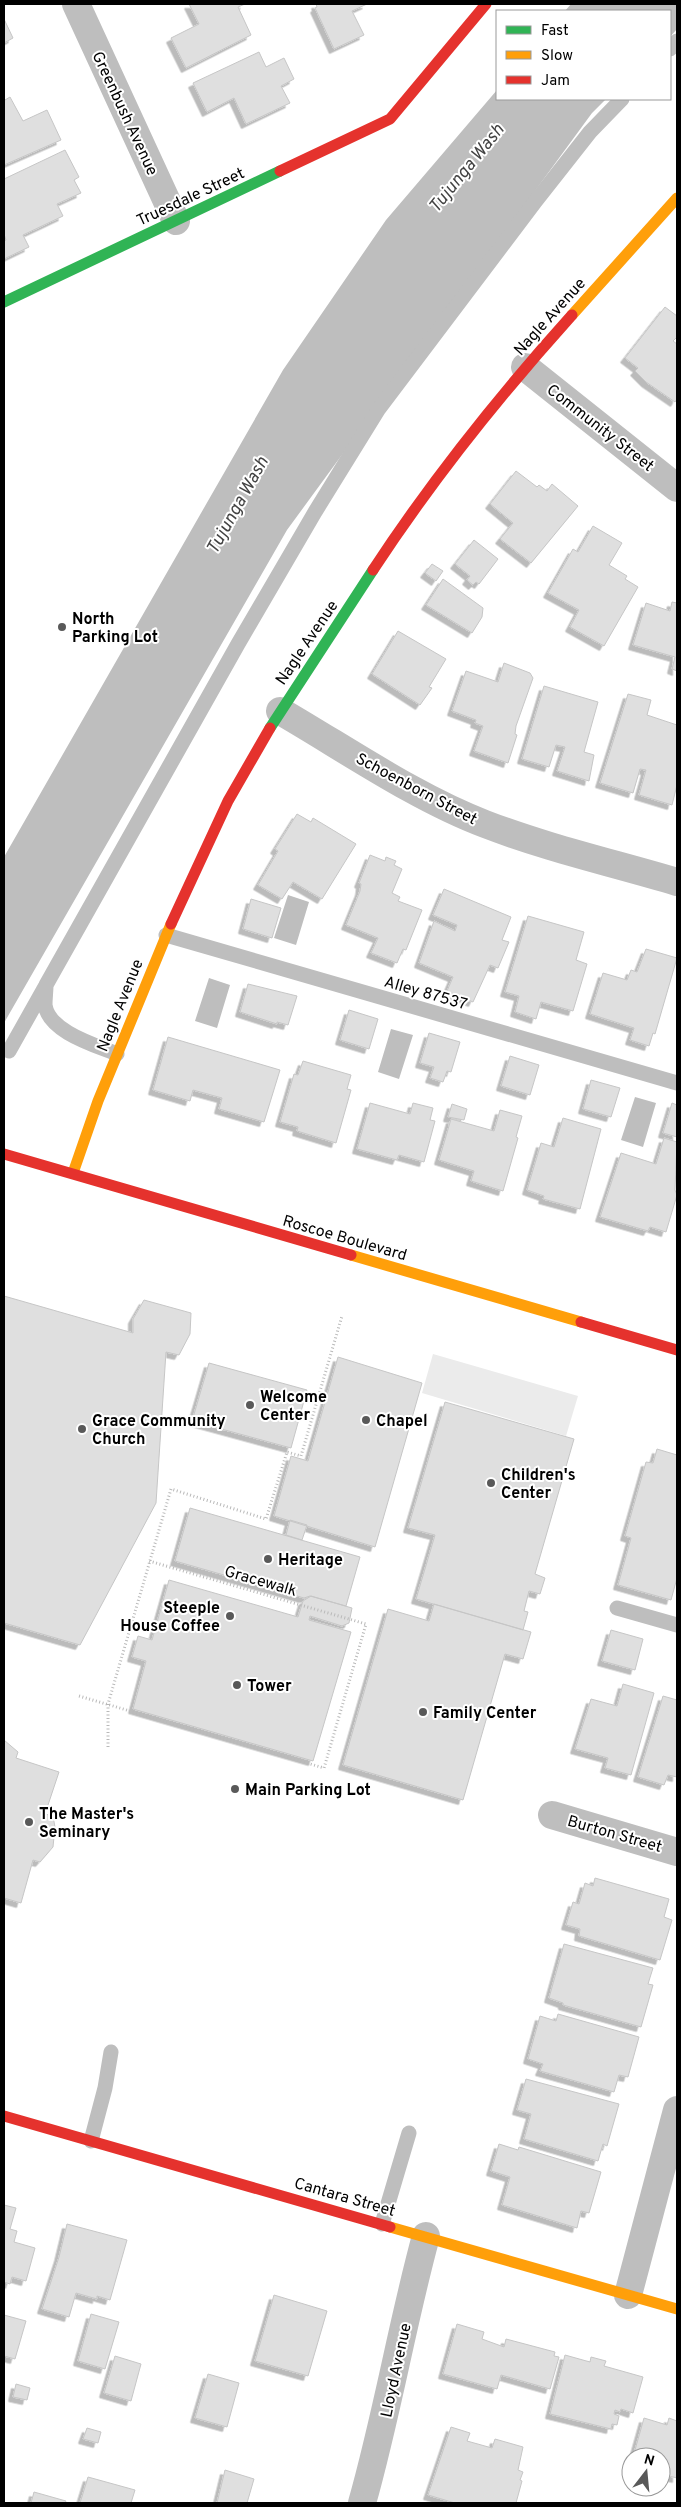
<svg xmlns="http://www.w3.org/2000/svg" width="681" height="2507" font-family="Overpass,sans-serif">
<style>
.green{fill:#ebebeb}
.water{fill:#bebebe}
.building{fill:#dfdfdf;stroke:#c6c6c6;filter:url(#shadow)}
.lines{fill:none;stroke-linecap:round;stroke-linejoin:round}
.path{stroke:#b9b9b9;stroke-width:3;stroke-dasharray:1 2.5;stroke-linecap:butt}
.lane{stroke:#bebebe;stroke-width:15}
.street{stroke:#bebebe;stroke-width:28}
.fast{stroke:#30b455;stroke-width:11}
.slow{stroke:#ff9f0a;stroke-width:11}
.jam{stroke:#e5322d;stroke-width:11}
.poi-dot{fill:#595959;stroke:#fff;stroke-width:2}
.labels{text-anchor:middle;stroke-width:4;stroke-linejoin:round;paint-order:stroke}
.street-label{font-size:16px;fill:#000;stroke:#fff}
.poi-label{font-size:16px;font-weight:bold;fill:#000;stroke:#fff;text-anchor:start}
.water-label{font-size:18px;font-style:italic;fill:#434343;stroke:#fff}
</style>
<defs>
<filter id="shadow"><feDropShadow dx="-4.5" dy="4.5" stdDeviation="0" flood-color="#0004"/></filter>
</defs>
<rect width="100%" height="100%" fill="#fff"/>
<path class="green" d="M433 1354 578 1396 566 1436 422 1393Z"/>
<path class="water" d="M571 4H677V29L670 37V11H565Z
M497 90V99H606L592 113 287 530 4 1023V857L283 370 386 220Z
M288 895 309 902 296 945 274 938Z
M209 978 230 985 217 1028 195 1021Z
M391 1029 413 1035 399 1079 378 1072Z
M635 1097 656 1103 643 1147 621 1140Z"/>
<path class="building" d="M189 4H245L238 7 251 35 186 68 171 38 199 24Z
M316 4H367L352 11 364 35 334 49 315 8 317 7Z
M4 19 13 38 4 43Z
M259 52 266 67 284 58 294 79 281 86 290 103 246 124 234 98 207 112 193 83Z
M4 97 5 100 10 97 23 121 47 110 61 140 4 165Z
M65 150 79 177 74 180 81 193 57 204 63 216 23 235 29 247 4 259V241L6 240 4 234V179Z
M665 307 677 316V337L673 341 677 344V399L675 402 646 382 635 371 638 368 625 358Z
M516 471 537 487 539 485 547 491 552 484 578 506 531 563 500 539 513 523 490 504Z
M593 526 622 543 609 565 627 576 625 579 638 587 604 646 570 627 579 610 548 593 573 549 578 552Z
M474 540 498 559 479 584 476 582 473 585 467 580 470 576 455 564Z
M432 564 443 571 436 581 425 573Z
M443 579 483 608 482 617 472 633 426 605Z
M672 602 677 603V671L672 669 675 657 633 645 646 603 670 611Z
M398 631 446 659 429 687 432 688 420 705 372 674Z
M504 663 530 673 533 678 516 726 515 734 517 735 508 763 474 751 483 726 475 723 476 720 452 711 466 671 498 682Z
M544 686 598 702 584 752 594 755 589 781 557 771 565 747 556 745 549 767 522 759Z
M628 694 651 700 647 715 677 725V785L672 805 639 795 646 770 640 769 633 793 600 783Z
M297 814 311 822 313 818 356 844 322 899 293 882 282 899 258 885 278 851 275 849Z
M370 855 385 861 386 857 396 861 394 865 402 869 392 893 400 897 398 901 422 910 406 950 403 949 397 963 371 953 378 938 346 925 360 891 361 884 359 883Z
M444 889 511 917 502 940 509 942 498 968 490 965 473 1002 447 991 453 977 419 963 434 921 455 931 457 925 433 915Z
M251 899 281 908 272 938 243 929Z
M528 916 584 932 576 960 587 964 573 1011 541 1002 536 1019 515 1012 519 996 505 992Z
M646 949 677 958 655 1034 653 1033 649 1046 630 1040 634 1028 590 1014 603 973 627 980 631 970 637 972Z
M248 984 297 996 288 1025 277 1022V1024L240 1012Z
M349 1010 378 1019 369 1049 340 1040Z
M429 1033 460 1042 451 1072 447 1071 443 1082 430 1078 434 1067 420 1063Z
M168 1037 280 1070 264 1122 219 1109 222 1098 193 1090 190 1101 153 1090Z
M510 1056 539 1065 530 1095 501 1086Z
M303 1061 351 1075 347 1089 351 1090 336 1143 297 1131 298 1127 280 1122 294 1074 298 1075Z
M591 1080 620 1088 611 1117 583 1109Z
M370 1103 410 1114 413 1103 433 1108 430 1120 435 1121 424 1162 399 1155 397 1160 357 1149Z
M672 1103 677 1105V1137L663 1133Z
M452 1104 467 1109 464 1120 448 1117Z
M500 1110 522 1116 516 1137 518 1138 503 1191 471 1181 474 1171 439 1160 451 1119 494 1131Z
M563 1118 601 1129 580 1209 543 1199 544 1196 527 1190 541 1143 554 1147Z
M664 1138 677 1142 675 1190 677 1195 666 1232 650 1227 648 1231 600 1217 621 1153 656 1164Z
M4 1296 133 1333V1319L144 1300 191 1313 190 1334 179 1355 166 1352 156 1503 80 1645 4 1623Z
M338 1357 422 1383 375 1547 274 1516 291 1456 308 1461Z
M209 1363 307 1390 291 1448 192 1421Z
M445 1402 574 1439 535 1574 545 1578 540 1594 529 1591 524 1611 528 1612 523 1630 416 1599 435 1535 408 1528Z
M657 1449 677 1455V1578L671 1600 618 1585 631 1538 625 1536 646 1462 653 1463Z
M190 1508 360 1557 346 1606 310 1596 304 1598 175 1561Z
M290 1520 307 1525 302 1540 286 1535Z
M169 1580 298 1617 303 1601 311 1596 352 1608 349 1623 342 1626 310 1616 309 1620 351 1632 313 1761 133 1709 146 1661 132 1657 138 1636 152 1640Z
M434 1604 531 1632 523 1659 505 1654 463 1800 343 1765 388 1609 429 1621Z
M611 1630 643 1639 635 1670 602 1661Z
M623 1684 654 1693 631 1775 605 1768 608 1758 575 1749 591 1699 617 1706Z
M663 1696 677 1700V1777L668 1775 664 1785 638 1777Z
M4 1740 18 1752 16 1758 59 1772 45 1814 53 1816 55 1827 53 1847 40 1862 33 1860 21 1903 4 1898Z
M595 1878 669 1899 664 1917 672 1920 660 1960 579 1936 580 1929 566 1925 573 1902 579 1904 585 1883 593 1886Z
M564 1944 653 1968 648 1984 653 1985 641 2027 563 2005V2003L549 1998Z
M558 2014 639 2037 628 2077 619 2075 614 2092 540 2071 543 2064 528 2059 540 2016 556 2021Z
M526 2079 619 2104 607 2146 603 2144 598 2161 524 2139 531 2114 517 2110Z
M499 2144 518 2150 519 2147 601 2172 589 2213 581 2211 577 2228 502 2205 510 2177 491 2171Z
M4 2205 16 2208 10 2229 17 2231 14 2242 35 2248 26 2281 12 2277 10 2284 4 2282Z
M67 2224 127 2240 110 2300 97 2296V2299L76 2293 69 2317 42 2309 59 2257Z
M274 2295 327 2311 308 2376 255 2361Z
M91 2314 119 2322 105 2369 78 2361Z
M4 2315 26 2321 15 2359 4 2356Z
M457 2324 484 2332 482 2339 504 2347 506 2339 555 2352 554 2356 559 2357 550 2389 501 2375 497 2389 443 2374Z
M565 2355 590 2362 591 2357 606 2361 604 2366 643 2377 633 2413 621 2409 620 2412 615 2410 614 2414 619 2416 617 2425 612 2424 611 2429 550 2414Z
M115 2356 141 2364 131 2401 104 2393Z
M208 2374 239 2383 227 2427 195 2418Z
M16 2384 30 2388 27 2400 13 2397Z
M644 2418 667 2425 669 2418 677 2421V2478L661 2474V2457H633Z
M451 2427 470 2433 467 2441 492 2448 495 2439 523 2447 518 2470 523 2472 520 2480 522 2481 516 2503H455L428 2495Z
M87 2428 101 2432 98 2443 83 2439Z
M225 2470 254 2479 247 2503H217Z
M88 2477 135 2490 131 2503H80Z
M34 2492 66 2501 65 2503H31Z"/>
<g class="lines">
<path class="path" d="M79 1696 324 1768 366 1624 149 1561
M108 1747V1704L171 1489 266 1519 287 1452 301 1456 342 1316"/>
<path class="lane" d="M670 49 677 41
M166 935 677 1083
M9 1051 45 987
M117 1054C95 1045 49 1032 45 1005 45 998 46 991 46 985L238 644 315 512 378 410 535 202 590 132 622 99
M617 1608 677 1625
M91 2141 105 2088 111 2052
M382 2224 409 2133"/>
<path class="street" d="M76 4 176 221
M525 367 677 488
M280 711C344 748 416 798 485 824 547 848 613 863 677 882
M552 1815 677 1852
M628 2295 677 2110
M362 2503C387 2415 402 2324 426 2236"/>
<path class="fast" d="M4 302 280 171
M270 728 373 570"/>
<path class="slow" d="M572 315 677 198
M73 1173 98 1101 171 924
M351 1255 581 1322
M390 2227 677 2309"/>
<path class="jam" d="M280 171 390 119 486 4
M373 570C432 480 500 395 572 315
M171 924 228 801 270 728
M4 1154 351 1255
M581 1322 677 1350
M4 2116 390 2227"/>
</g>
<g class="poi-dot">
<circle cx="62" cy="627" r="5"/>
<circle cx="250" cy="1405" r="5"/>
<circle cx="366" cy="1420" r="5"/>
<circle cx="82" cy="1429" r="5"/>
<circle cx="491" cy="1483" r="5"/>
<circle cx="268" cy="1559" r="5"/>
<circle cx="230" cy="1616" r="5"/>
<circle cx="237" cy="1685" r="5"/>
<circle cx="423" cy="1712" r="5"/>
<circle cx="235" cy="1789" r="5"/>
<circle cx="29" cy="1822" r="5"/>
</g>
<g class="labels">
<g class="street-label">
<text transform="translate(126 113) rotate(65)" y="6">Greenbush Avenue</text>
<text transform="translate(190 196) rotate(-25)" y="6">Truesdale Street</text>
<text transform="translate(549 316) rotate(-48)" y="6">Nagle Avenue</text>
<text transform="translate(601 427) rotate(38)" y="6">Community Street</text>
<text transform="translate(306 642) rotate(-56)" y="6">Nagle Avenue</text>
<text transform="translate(417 788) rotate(28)" y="6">Schoenborn Street</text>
<text transform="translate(426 992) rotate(16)" y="6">Alley 87537</text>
<text transform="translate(119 1005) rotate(-68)" y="6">Nagle Avenue</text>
<text transform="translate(345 1237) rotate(16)" y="6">Roscoe Boulevard</text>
<text transform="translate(261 1580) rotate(16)" y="6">Gracewalk</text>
<text transform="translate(615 1833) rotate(16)" y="6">Burton Street</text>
<text transform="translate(345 2196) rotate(16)" y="6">Cantara Street</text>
<text transform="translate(395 2370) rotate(-78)" y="6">Lloyd Avenue</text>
</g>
<g class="poi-label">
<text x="72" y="624">North<tspan x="72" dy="18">Parking Lot</tspan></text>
<text x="260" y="1402">Welcome<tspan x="260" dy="18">Center</tspan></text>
<text x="92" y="1426">Grace Community<tspan x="92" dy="18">Church</tspan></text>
<text x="376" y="1426">Chapel</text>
<text x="501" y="1480">Children's<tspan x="501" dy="18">Center</tspan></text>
<text x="278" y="1565">Heritage</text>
<text x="220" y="1613" text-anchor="end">Steeple<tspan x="220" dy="18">House Coffee</tspan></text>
<text x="247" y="1691">Tower</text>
<text x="433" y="1718">Family Center</text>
<text x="245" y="1795">Main Parking Lot</text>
<text x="39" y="1819">The Master's<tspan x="39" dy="18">Seminary</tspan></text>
</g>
<g class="water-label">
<text transform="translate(466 168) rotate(-51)" y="6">Tujunga Wash</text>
<text transform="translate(237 505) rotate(-61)" y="6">Tujunga Wash</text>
</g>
</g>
<rect width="681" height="2507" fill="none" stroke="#000000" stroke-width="10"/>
<rect x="496" y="10" width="175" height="90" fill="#ffffff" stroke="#999999"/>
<rect x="506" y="26" width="25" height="8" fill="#30b455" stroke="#999999"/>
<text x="541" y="35" font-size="15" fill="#000000">Fast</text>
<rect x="506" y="51" width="25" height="8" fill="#ff9f0a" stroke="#999999"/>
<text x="541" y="60" font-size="15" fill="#000000">Slow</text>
<rect x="506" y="76" width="25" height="8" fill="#e5322d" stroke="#999999"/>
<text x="541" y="85" font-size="15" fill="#000000">Jam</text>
<g transform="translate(646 2472) rotate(16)"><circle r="24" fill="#ffffff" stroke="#999999"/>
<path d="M0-4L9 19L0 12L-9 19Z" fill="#595959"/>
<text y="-8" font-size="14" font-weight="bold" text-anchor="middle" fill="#000000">N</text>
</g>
</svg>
